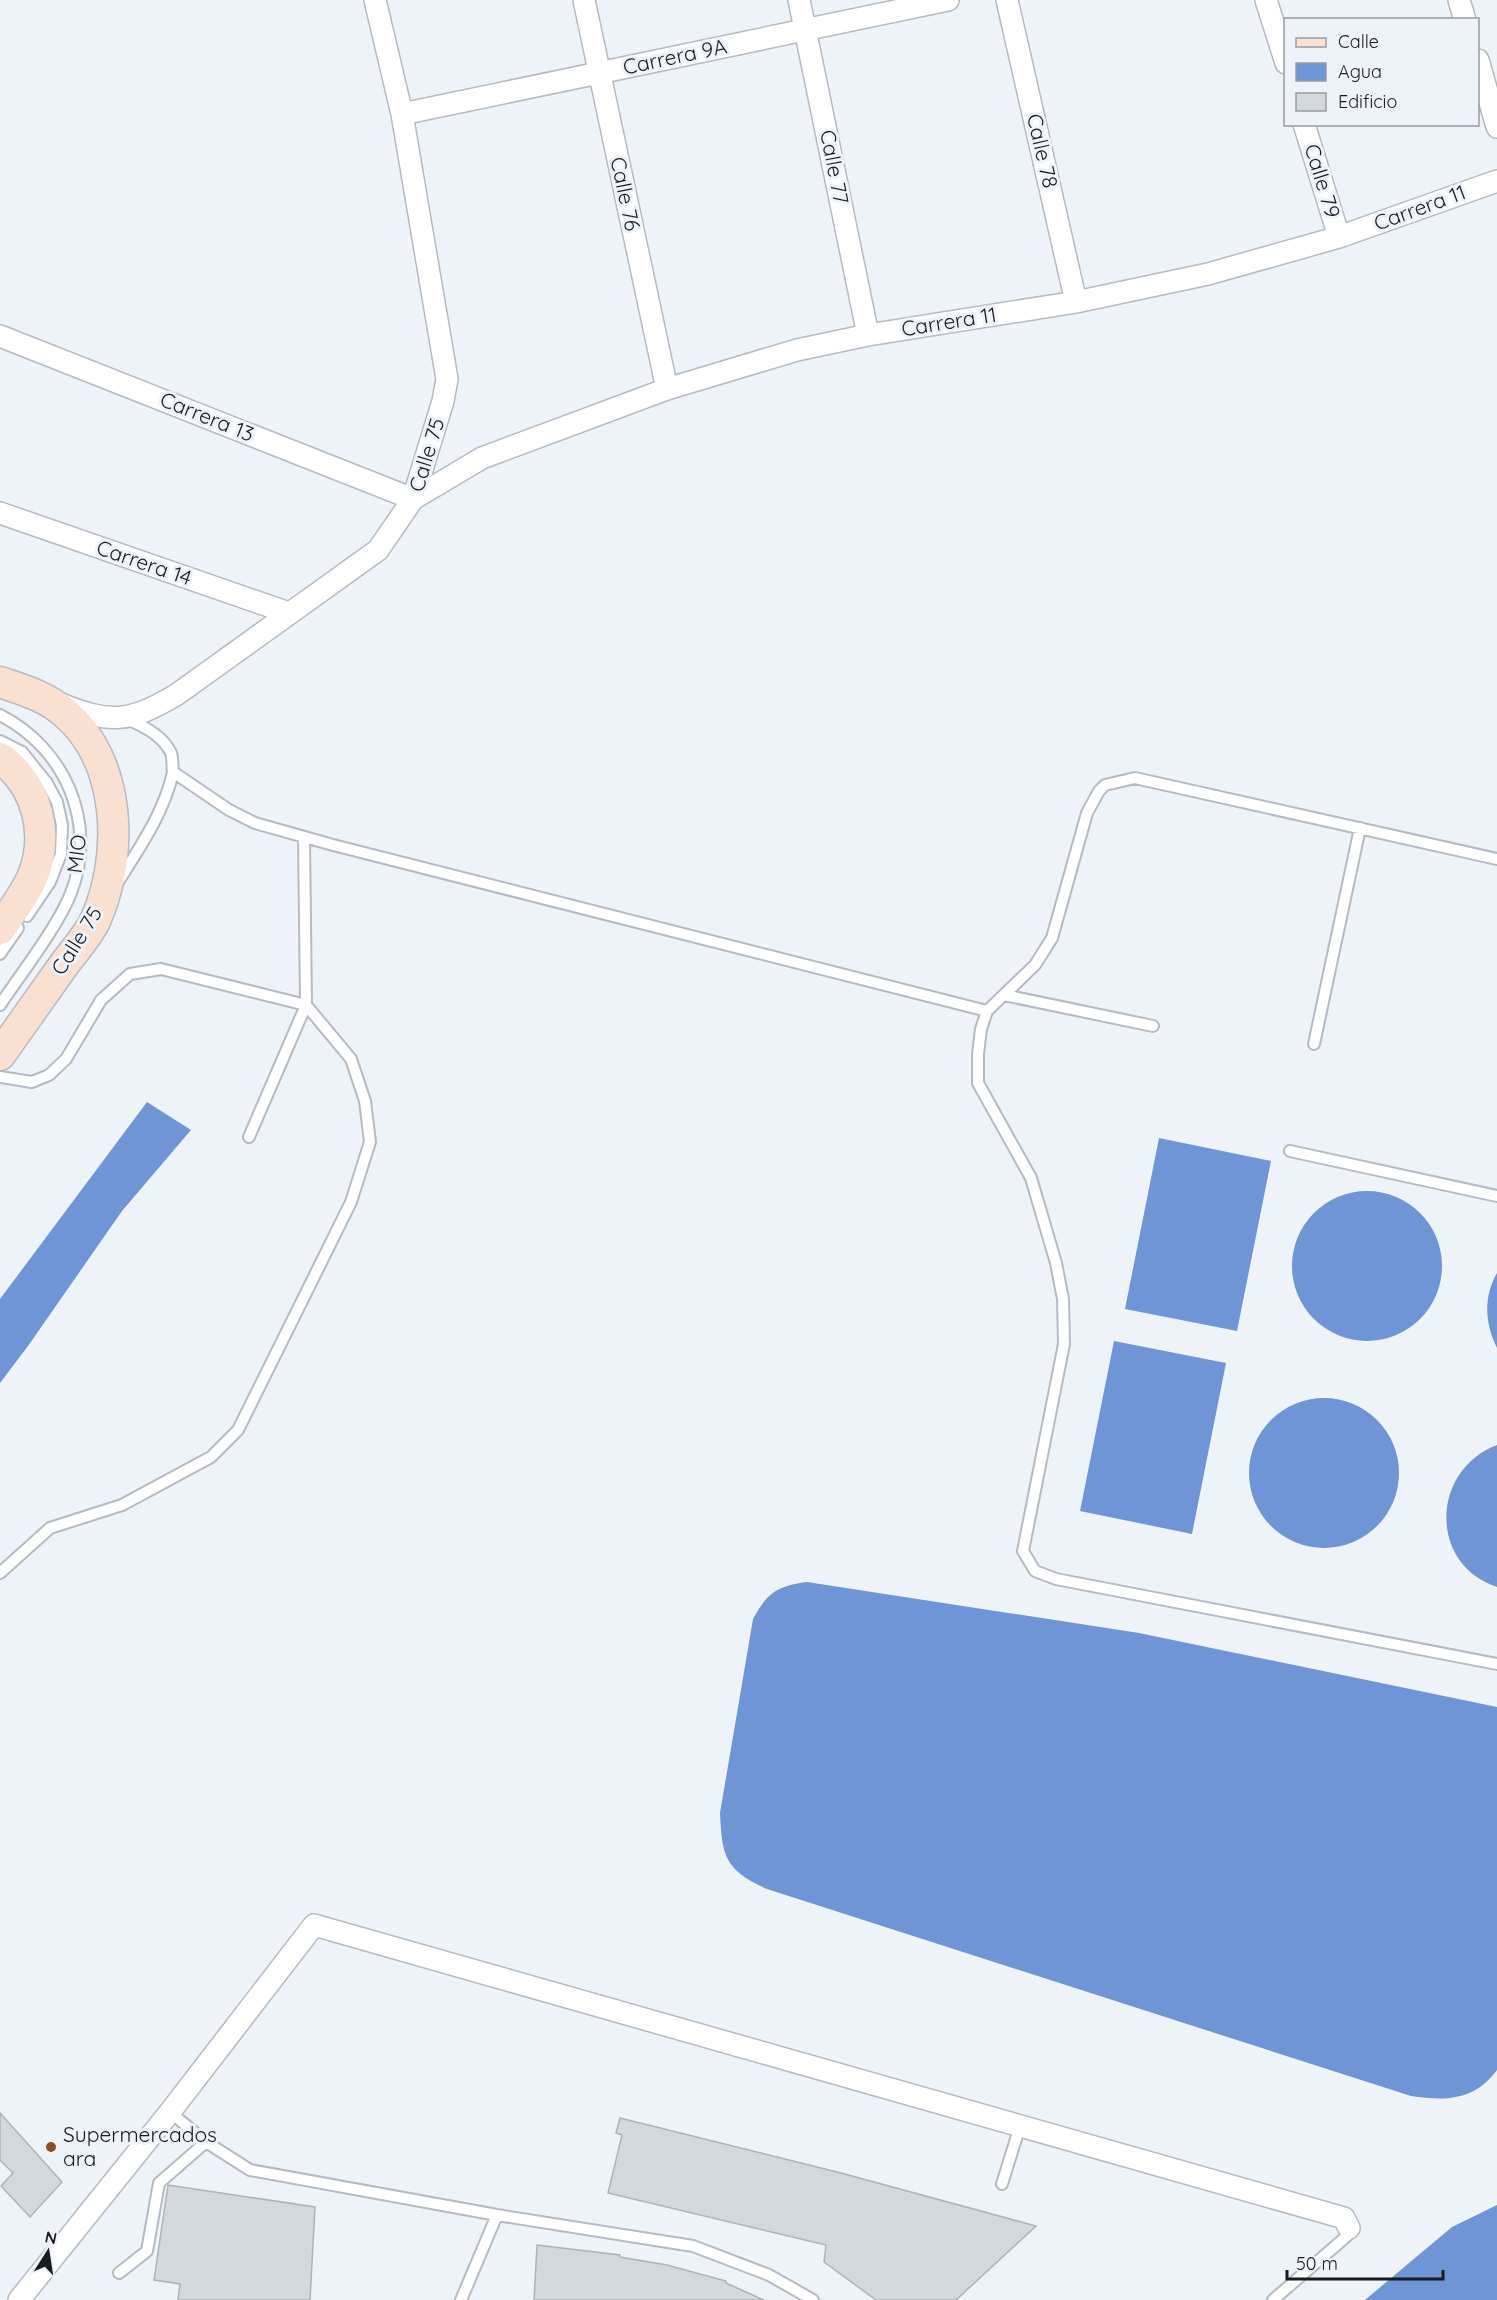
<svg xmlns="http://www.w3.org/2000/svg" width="1497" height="2300" font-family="Quicksand,sans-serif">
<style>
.water{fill:#6f95d7}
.building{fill:#d3d7de;stroke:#aeb2b9;stroke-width:1.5}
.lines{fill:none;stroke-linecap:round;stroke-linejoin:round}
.service-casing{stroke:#b6bac1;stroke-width:14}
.minor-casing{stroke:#b6bac1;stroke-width:24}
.secondary-casing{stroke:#b6bac1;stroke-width:33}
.service{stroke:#fff;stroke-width:10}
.minor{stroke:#fff;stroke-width:21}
.secondary{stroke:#fae0d1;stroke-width:30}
.poi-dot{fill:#914d1f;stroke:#eef3fa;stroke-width:2}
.labels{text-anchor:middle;stroke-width:6;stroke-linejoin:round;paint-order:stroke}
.street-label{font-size:21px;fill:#191b1d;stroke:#eef3fa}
.poi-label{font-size:21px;fill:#191b1d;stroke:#eef3fa;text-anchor:start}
</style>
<rect width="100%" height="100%" fill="#eef3fa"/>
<path class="water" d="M147 1102 191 1130 122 1211 28 1346 0 1383V1299Z
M1159 1138 1271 1161 1237 1331 1125 1309Z
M1292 1266a75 75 0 1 1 150 0a75 75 0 1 1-150 0Z
M1497 1273V1348C1485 1324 1483 1297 1497 1273Z
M1114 1341 1226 1363 1192 1534 1080 1511Z
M1249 1473a75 75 0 1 1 150 0a75 75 0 1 1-150 0Z
M1497 1445V1587C1428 1564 1431 1470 1497 1445Z
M807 1582 1139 1633 1497 1707V2070C1474 2101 1446 2101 1411 2096L767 1889C725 1870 722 1857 720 1813L753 1619C767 1593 777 1586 807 1582Z
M1497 2205V2300H1365L1452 2227Z"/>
<path class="building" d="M0 2113 62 2182 30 2217 1 2186 13 2173 0 2160Z
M620 2118 841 2173 1036 2226 956 2300H876L824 2262 826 2245 608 2193 622 2135 616 2133Z
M168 2185 315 2207 310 2300H178L180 2284 154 2280Z
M537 2245 620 2255V2257L667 2265 726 2281V2283L764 2300H534Z"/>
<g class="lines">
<g class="service-casing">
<path id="service" d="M0 715C65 748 98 823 71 893 57 928 22 972 0 1005
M126 719C142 725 163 736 171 753 173 758 172 767 173 772L229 810 255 823 333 845 987 1011
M0 741 22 752 47 783 57 802 62 825 61 854 50 882 27 916
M1497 859 1135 778 1105 785 1099 791 1087 813 1052 938 1035 965 987 1011 981 1029 978 1054V1083L1031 1178 1056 1263 1063 1299 1064 1344 1023 1551 1035 1571 1056 1579 1497 1664
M118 882C140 847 164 813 173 772
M0 954 18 928
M1004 995 1153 1026
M1314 1044 1360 828
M0 1077 32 1082 49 1075 66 1059 101 1000 130 974 161 969 306 1005 351 1059 365 1101 370 1142 351 1202 238 1430 211 1457 122 1505 50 1528 0 1573
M249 1137 306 1005 304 837
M1290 1151 1497 1196
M170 2112 206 2142 250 2170 497 2215 693 2246 769 2275 813 2300
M1002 2184 1020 2126
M119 2273 147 2251 159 2183 206 2142
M461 2300 497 2215
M1273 2300 1347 2236 1349 2228"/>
</g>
<g class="minor-casing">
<path id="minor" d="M584 0 667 389
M799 0 868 335
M1007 0 1076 302
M1266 0 1286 63
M1459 0 1465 20
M1478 60 1497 127
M402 114 948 0
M1304 124 1339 237
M0 336 413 499
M413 499 482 458 667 389 797 350 868 335 1076 302 1208 274 1339 237 1497 181
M0 513 289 613
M58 703C111 724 128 723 176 695L378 550 413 499 443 401 447 379 402 114 375 0
M19 2300 170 2112 314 1925 1344 2218 1349 2228"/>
</g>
<g class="secondary-casing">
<path id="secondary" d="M0 682C23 690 46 696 65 713 122 762 124 857 95 921 87 937 74 951 63 966 42 996 21 1025 0 1055
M0 758C38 785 50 836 32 878 24 896 11 912 0 929"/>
</g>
<use href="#service" class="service"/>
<use href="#minor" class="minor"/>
<use href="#secondary" class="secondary"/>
</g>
<circle class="poi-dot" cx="51" cy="2147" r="6"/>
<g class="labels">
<g class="street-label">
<text transform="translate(675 57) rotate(-12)" y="7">Carrera 9A</text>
<text transform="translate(1042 151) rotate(77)" y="7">Calle 78</text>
<text transform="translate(834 167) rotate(79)" y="7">Calle 77</text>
<text transform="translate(1322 181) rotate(73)" y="7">Calle 79</text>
<text transform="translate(625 194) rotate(78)" y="7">Calle 76</text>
<text transform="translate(1420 208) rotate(-20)" y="7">Carrera 11</text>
<text transform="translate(949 322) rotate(-9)" y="7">Carrera 11</text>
<text transform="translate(207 417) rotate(22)" y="7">Carrera 13</text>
<text transform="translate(427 455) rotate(-73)" y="7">Calle 75</text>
<text transform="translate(144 563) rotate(19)" y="7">Carrera 14</text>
<text transform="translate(77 854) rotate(-83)" y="7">MIO</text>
<text transform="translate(77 941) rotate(-58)" y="7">Calle 75</text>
</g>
<g class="poi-label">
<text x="63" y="2142">Supermercados<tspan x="63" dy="24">ara</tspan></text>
</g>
</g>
<rect x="1284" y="18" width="195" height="108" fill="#eef3fa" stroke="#999da2" stroke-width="1.5"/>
<rect x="1296" y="38" width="30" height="9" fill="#fae0d1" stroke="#999da2" stroke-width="1.5"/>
<text x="1338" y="48" font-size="18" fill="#191b1d">Calle</text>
<rect x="1296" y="63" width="30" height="18" fill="#6f95d7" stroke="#999da2" stroke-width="1.5"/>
<text x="1338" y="78" font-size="18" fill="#191b1d">Agua</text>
<rect x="1296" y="93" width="30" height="18" fill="#d3d7de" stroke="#999da2" stroke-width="1.5"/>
<text x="1338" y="108" font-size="18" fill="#191b1d">Edificio</text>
<g transform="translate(48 2252) rotate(12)" stroke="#eef3fa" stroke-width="4.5" paint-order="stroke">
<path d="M0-4.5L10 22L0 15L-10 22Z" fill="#191b1d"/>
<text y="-9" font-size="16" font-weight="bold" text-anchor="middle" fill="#191b1d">N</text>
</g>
<path d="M1287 2270v9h156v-9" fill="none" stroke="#191b1d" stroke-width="3"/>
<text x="1296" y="2270" font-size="18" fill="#191b1d" stroke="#eef3fa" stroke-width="4.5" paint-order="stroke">50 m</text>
</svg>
